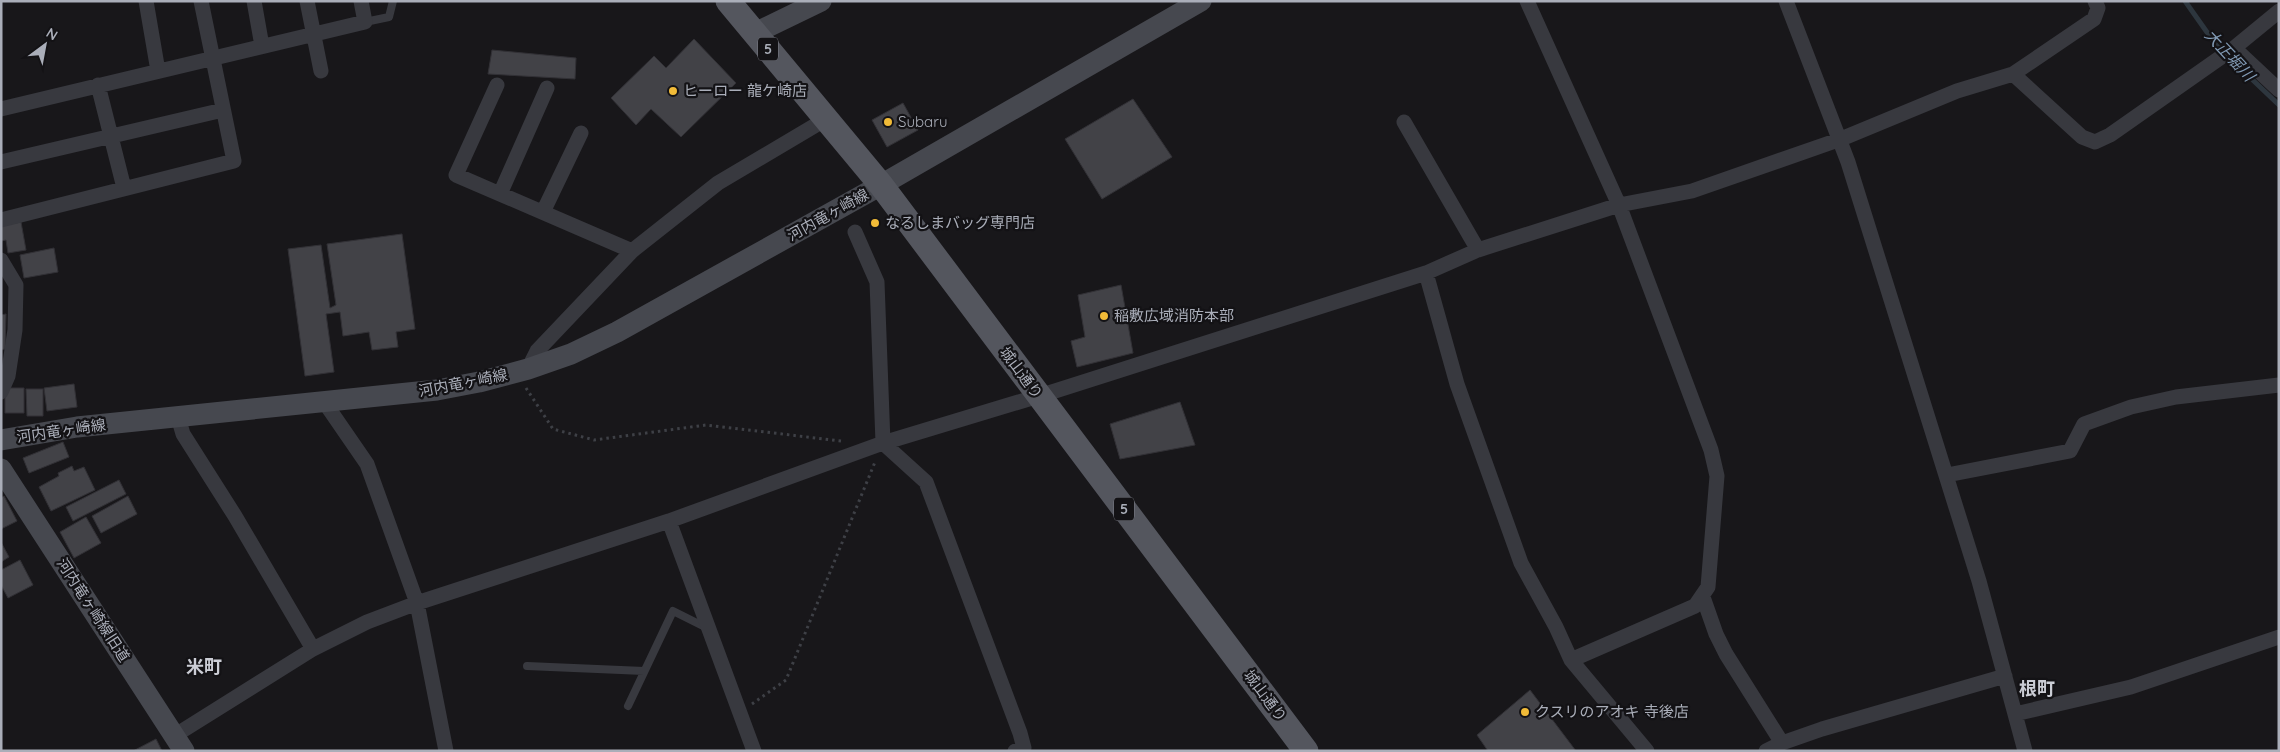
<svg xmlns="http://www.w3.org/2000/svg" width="2280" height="752" font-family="Quicksand,'Noto Sans JP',sans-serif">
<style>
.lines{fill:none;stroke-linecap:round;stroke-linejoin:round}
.stream{stroke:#2d363e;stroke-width:5}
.building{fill:#424247;stroke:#323136}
.path{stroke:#3e4046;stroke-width:3;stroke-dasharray:2.5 4;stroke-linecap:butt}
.lane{stroke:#38393f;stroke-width:8}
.street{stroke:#38393f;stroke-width:15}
.secondary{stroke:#46484f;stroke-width:21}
.primary{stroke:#54565e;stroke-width:25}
.poi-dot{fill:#f1bb38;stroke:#131215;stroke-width:2}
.labels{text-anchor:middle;stroke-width:4.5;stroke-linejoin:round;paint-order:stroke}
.shield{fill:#131215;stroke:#7d7f88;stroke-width:1}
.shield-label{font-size:14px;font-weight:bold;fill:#aaaeb9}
.poi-label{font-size:15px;fill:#aaaeb9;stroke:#131215;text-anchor:start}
.street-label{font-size:15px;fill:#aaaeb9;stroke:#131215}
.water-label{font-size:16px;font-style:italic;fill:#819ab4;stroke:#131215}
.quarter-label{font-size:18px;font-weight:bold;fill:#cbcdd5;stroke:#131215}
</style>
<rect width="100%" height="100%" fill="#18171a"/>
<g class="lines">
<path class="stream" d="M2185 1 2216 45 2279 105"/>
</g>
<path class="building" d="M694 39 736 83 681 137 651 109 636 125 611 98 654 56 666 68Z
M492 50 576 58 575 79 488 74Z
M1133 99 1172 157 1102 199 1065 139Z
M903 103 918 130 887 147 872 120Z
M21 222 26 250 8 253 6 240 1 241V226Z
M402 234 415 329 396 332 398 347 372 350 369 332 343 336 340 312 326 314 334 372 305 376 288 249 321 245 330 308 336 305 327 244Z
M54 248 58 272 24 278 20 255Z
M1121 285 1133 353 1077 367 1071 341 1085 337 1078 295Z
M6 314 5 349 1 350V315Z
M74 384 77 407 47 411 44 388Z
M5 388H24V413H5Z
M26 389H43V416H27Z
M1180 402 1195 445 1120 459 1110 424Z
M63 442 69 457 29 473 23 458Z
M72 466 74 471 84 467 95 490 51 511 39 487 59 476 58 473Z
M119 480 126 494 73 521 66 507Z
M4 496 17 521 1 529V498Z
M128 496 137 514 101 533 92 516Z
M86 517 101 543 74 558 60 532Z
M1 542 9 557 1 562Z
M20 560 33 585 8 598 1 585V570Z
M1530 690 1576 751H1488L1477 735Z
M156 739 162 751H133Z"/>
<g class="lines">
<path class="path" d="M526 388 553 429 594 440 706 425 841 441
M752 704 786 680 875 462"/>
<path class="lane" d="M365 22 389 17 393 1
M527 666 644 671
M628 706 673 611 707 628"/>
<path class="street" d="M146 1 158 71
M254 1 262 46
M307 1 321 71
M1527 1 1619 205 1711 450 1717 476 1708 587 1695 606 1571 660
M1786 1 1848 162 1979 581 2025 751
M2234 48 2279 90
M2013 74 2094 19 2098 8 2095 1
M98 85 124 188
M497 85 456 175 632 251
M1 109 365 22 361 1
M1404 122 1478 250
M1 162 223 110
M500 194 547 88
M543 212 581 133
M1 220 234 161 201 1
M855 232 877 282 883 443 926 482 1020 733 1024 748 1015 751
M1 260 16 285 15 330 8 376 1 392
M1426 273 1457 384 1521 563 1556 627 1571 660 1647 751
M528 369 537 351 632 251 718 183 826 119
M325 403 367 464 417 603 446 751
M178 417 183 434 235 516 313 649
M1947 475 2070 451 2084 424 2131 407 2176 397 2279 385
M669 521 754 751
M1703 597 1716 634 1726 654 1782 743
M2015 714 2131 687 2279 637
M174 736 313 649 367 622 417 603 669 521 883 443 1055 391 1426 273 1478 250 1619 205 1692 191 1841 139 1957 91 2013 74 2082 137 2095 142 2110 135 2234 48 2279 11
M1766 751 1782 743 1822 729 2005 676"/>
<path class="secondary" d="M755 33 821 1
M1 440 77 427 437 390 479 382 528 369 571 354 617 332 881 185 1201 1
M1 469 184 751"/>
<path class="primary" d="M728 1 881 185 1306 751"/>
</g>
<g class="poi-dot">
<circle cx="673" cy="91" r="5"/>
<circle cx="888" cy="122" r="5"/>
<circle cx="875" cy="223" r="5"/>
<circle cx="1104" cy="316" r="5"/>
<circle cx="1525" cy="712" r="5"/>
</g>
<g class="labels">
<g class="shield">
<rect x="758" y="37.5" width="20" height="23" rx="4"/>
<rect x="1114" y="497.5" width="20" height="23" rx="4"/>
</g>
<g class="shield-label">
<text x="768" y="54">5</text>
<text x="1124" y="514">5</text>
</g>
<g class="poi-label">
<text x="683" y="96">ヒーロー 龍ケ崎店</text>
<text x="898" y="127">Subaru</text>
<text x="885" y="228">なるしまバッグ専門店</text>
<text x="1114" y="321">稲敷広域消防本部</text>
<text x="1535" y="717">クスリのアオキ 寺後店</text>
</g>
<g class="street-label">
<text transform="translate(828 215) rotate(-29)" y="5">河内竜ヶ崎線</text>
<text transform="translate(1021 373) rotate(53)" y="5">城山通り</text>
<text transform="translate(463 383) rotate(-11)" y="5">河内竜ヶ崎線</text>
<text transform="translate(61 431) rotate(-8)" y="5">河内竜ヶ崎線</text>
<text transform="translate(93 610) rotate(57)" y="5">河内竜ヶ崎線旧道</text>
<text transform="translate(1265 696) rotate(53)" y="5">城山通り</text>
</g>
<g class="water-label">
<text transform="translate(2230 55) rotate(47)" y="6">大正堀川</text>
</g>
<g class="quarter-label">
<text x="204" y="673">米町</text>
<text x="2037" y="695">根町</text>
</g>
</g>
<rect width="2280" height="752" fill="none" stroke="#aaaeb9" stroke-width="5"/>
<g transform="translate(45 45) rotate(32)" stroke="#131215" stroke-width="4" paint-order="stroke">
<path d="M0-4L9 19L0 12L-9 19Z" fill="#aaaeb9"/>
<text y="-8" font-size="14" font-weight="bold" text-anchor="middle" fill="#aaaeb9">N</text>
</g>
</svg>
